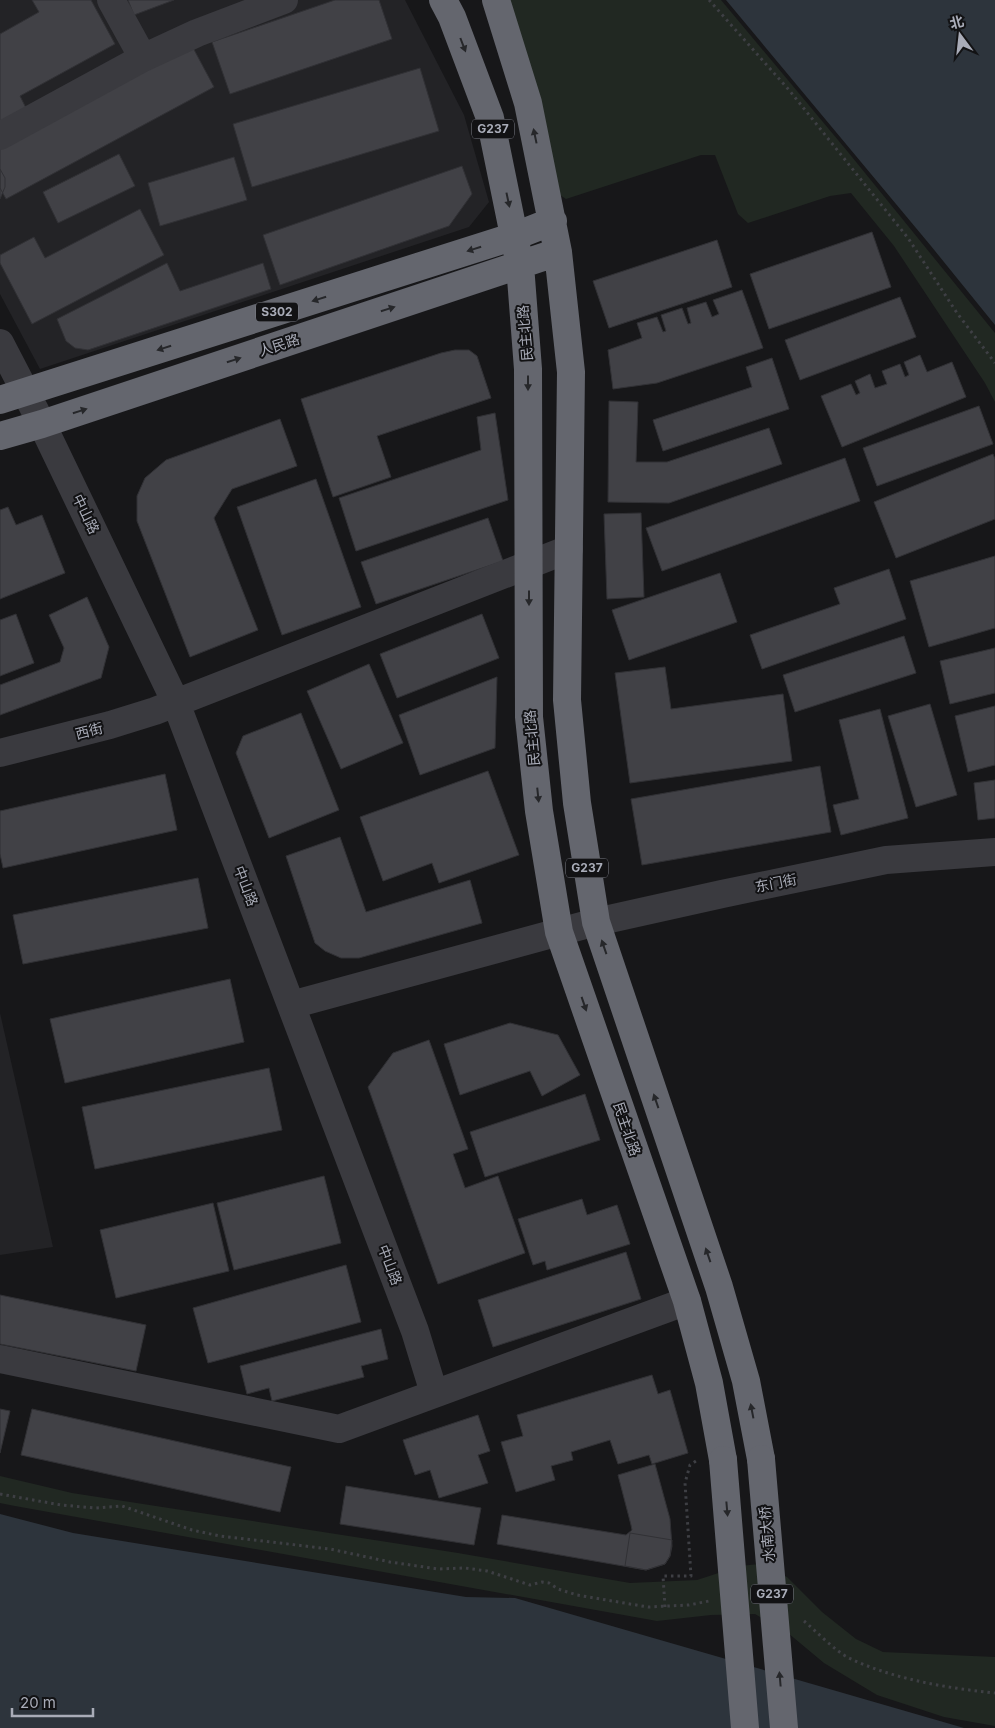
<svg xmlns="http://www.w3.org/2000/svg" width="995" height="1728" font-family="Inter,'Noto Sans SC',sans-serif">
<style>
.built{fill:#232326}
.green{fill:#212822}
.water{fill:#2d343c}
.building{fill:#414146;stroke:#313135}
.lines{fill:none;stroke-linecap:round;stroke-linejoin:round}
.path{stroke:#3e3f44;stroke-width:3;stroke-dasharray:2.5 4;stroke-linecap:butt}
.minor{stroke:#3a3a3f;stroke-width:28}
.highway{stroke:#64666e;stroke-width:28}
.highway-bridge{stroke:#64666e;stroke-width:28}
.oneway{fill:#26272a}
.labels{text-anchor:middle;stroke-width:4;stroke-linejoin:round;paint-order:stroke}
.shield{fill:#121214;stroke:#7c7e87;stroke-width:1}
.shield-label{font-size:12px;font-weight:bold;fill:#a9acb8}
.street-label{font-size:14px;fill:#a9acb8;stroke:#121214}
</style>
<rect width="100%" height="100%" fill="#171719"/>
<path class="built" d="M0 0H405L464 115 489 202 469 227 40 369 0 294Z
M0 1013 53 1247 0 1255Z"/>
<path class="green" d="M509 0H721L848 152 995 333V402L985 383 894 246 851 193 830 196 748 223 738 214 715 155H701L566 199 557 193Z
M0 1476 72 1493 458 1553 630 1583 697 1580 740 1566 759 1564 787 1577 822 1612 856 1639 883 1652 995 1657V1726L944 1717 877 1695 824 1663 788 1633 755 1614 711 1615 657 1621 15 1506 0 1503Z"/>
<path class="water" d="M726 0H995V325L931 246Z
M0 1514 73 1533 466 1597 515 1598 964 1728H0Z"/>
<path class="building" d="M32 0H91L115 44 20 96 26 108 0 122V34L39 12Z
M128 0H174L134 15Z
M335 0H379L392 39 230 94 212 42Z
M191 44 214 87 6 199 0 188V146Z
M420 68 439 131 252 187 233 124Z
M119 154 135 186 58 223 43 192Z
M234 157 247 200 160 226 148 183Z
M462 166 472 194 449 226 280 285 263 235Z
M0 169 5 178V187L0 199Z
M140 209 164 255 32 324 0 263V255L34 237 45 258Z
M872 232 891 287 769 329 750 274Z
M717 240 732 287 609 328 593 281Z
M167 263 180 291 263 263 271 289 88 350 75 348 66 341 57 319Z
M742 290 763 348 657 383 613 389 608 350 642 338 637 323 657 317 663 332 666 331 661 315 682 308 688 324 691 323 687 308 706 302 712 317 719 314 713 300Z
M900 297 916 337 800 380 785 340Z
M455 350H469L477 356 491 398 377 436 391 477 333 497 301 399 441 353Z
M920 355 927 372 952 362 966 397 842 447 821 396 851 384 856 395 860 393 855 381 870 374 875 388 887 384 882 371 900 364 905 377 909 375 904 362Z
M772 358 789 409 663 451 653 420 752 387 746 367Z
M609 401 638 402 636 462H667L769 428 782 464 669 503 608 502Z
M979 406 993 444 877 486 863 448Z
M495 413 508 500 356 551 339 498 481 450 477 417Z
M280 419 297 466 232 489 214 518 258 630 190 657 137 521V496L145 478 166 460Z
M993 454 995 459V519L896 558 874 502Z
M845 458 860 501 662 571 646 528Z
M316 479 361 607 282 635 237 507Z
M8 507 16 525 42 515 65 573 0 599V510Z
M641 513 644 597 607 599 604 514Z
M488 518 503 561 376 604 361 562Z
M995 556V628L929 647 910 581Z
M889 569 906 619 762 669 750 635 840 604 834 588Z
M720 573 737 622 629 660 612 610Z
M87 597 109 647 101 678 0 715V685L60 662 64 648 49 615Z
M16 614 34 663 0 676V620Z
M482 614 499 658 397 698 380 654Z
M904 636 916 673 795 712 783 675Z
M995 648V693L950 704 940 661Z
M369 664 403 743 341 769 307 691Z
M665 667 671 709 783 694 792 761 630 783 615 673Z
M497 677 495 748 420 775 399 715Z
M930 704 957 795 916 807 888 716Z
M995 706V765L968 772 955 716Z
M880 709 908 818 841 835 833 805 859 799 839 720Z
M301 713 339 810 269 838 236 753 243 736Z
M820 766 831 832 642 865 631 799Z
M488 771 519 855 439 883 432 863 383 881 360 817Z
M165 774 177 830 3 868 0 854V811Z
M995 780V818L978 820 974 783Z
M340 837 366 912 470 880 482 923 359 958H341L325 951 315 943 286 856Z
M198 878 208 928 23 964 13 915Z
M230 979 244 1042 65 1083 50 1019Z
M510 1023 558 1035 580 1075 542 1096 530 1071 460 1095 444 1044Z
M429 1040 468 1149 453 1154 465 1188 498 1176 525 1253 438 1284 368 1087 393 1053Z
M269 1068 282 1130 95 1169 82 1107Z
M585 1094 600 1140 485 1177 470 1132Z
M324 1176 341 1243 234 1270 217 1203Z
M582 1199 587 1215 617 1205 630 1244 547 1270 545 1261 533 1265 518 1219Z
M213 1203 229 1271 116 1298 100 1230Z
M626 1252 641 1299 493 1347 478 1300Z
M346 1265 361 1322 208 1363 193 1308Z
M0 1295 146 1325 136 1371 0 1344Z
M381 1329 388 1359 361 1366 364 1377 272 1401 269 1388 247 1394 240 1366Z
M652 1375 658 1394 670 1390 688 1453 652 1464 649 1455 618 1464 610 1440 571 1452 573 1460 551 1466 555 1480 516 1492 501 1442 523 1436 517 1415Z
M0 1409 10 1411 0 1453Z
M32 1409 291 1467 280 1512 21 1455Z
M478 1415 490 1451 478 1455 488 1483 439 1498 430 1470 415 1475 403 1440Z
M655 1464 670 1519 672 1546 670 1556 665 1564 646 1570 497 1544 502 1515 626 1535 632 1530 631 1525 618 1475Z
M346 1486 481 1508 474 1545 340 1524Z
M630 1533 672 1540 670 1556 665 1564 646 1570 625 1566Z"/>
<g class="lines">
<path class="path" d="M709 0 789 90 908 238 957 313 995 363
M0 1494 61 1505 95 1508 122 1506 192 1530 220 1536 330 1549 390 1562 438 1569 465 1568 487 1571 530 1585 542 1582 549 1583 558 1589 577 1595 648 1607 689 1605 709 1601
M665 1607 663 1576H691L685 1483 690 1465 696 1461
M804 1621C816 1631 835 1651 849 1658 893 1679 946 1688 995 1693"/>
<path class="minor" d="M111 0 143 58
M0 136 143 58 197 33 284 0
M0 343 42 424 176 703 415 1331 434 1393
M0 753 110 725 155 711 569 549
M291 1005 596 922 722 894 886 860 995 852
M0 1359 339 1429 687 1301"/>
<path class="highway" d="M443 0 452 17 490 118 520 265 528 369 529 717 539 811 559 932 687 1301 709 1383 723 1460
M496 0 528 103 558 252 571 372 567 700 577 803 596 922 719 1287 746 1381 761 1459
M0 400 515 236 553 221
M0 436 42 424 558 252"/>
<path class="highway-bridge" d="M761 1459 784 1728
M723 1460 745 1728"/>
</g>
<defs><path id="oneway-solid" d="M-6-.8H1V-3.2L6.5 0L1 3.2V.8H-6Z" transform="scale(1.25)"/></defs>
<g class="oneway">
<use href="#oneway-solid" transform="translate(463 45) rotate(69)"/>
<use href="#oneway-solid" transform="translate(535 136) rotate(-102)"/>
<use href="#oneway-solid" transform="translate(508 200) rotate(78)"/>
<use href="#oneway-solid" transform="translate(474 249) rotate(162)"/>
<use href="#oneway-solid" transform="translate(319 299) rotate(162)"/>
<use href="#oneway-solid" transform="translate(388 309) rotate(-18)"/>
<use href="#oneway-solid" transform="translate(164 348) rotate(162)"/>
<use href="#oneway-solid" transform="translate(234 360) rotate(-18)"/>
<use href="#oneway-solid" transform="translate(528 383) rotate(90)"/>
<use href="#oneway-solid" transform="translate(80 411) rotate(-18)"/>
<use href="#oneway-solid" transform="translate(529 598) rotate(90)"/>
<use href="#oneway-solid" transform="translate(538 795) rotate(84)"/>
<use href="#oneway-solid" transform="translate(604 947) rotate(-109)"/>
<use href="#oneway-solid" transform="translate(584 1004) rotate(71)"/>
<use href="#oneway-solid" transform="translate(656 1101) rotate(-109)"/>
<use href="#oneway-solid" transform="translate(708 1255) rotate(-109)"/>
<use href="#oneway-solid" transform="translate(752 1411) rotate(-101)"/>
<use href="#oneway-solid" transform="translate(727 1509) rotate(85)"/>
<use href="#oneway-solid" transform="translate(780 1679) rotate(-95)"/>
</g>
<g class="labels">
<g class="shield">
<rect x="472" y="119.5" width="42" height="19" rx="4"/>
<rect x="256" y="302.5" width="42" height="19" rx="4"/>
<rect x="566" y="858.5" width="42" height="19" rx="4"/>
<rect x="751" y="1584.5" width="42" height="19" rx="4"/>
</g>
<g class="shield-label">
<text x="493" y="133">G237</text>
<text x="277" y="316">S302</text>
<text x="587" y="872">G237</text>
<text x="772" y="1598">G237</text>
</g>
<g class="street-label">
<text transform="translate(525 333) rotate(-95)" y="5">民主北路</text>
<text transform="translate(279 345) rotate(-18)" y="5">人民路</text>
<text transform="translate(86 514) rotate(64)" y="5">中山路</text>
<text transform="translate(89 731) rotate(-14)" y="5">西街</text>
<text transform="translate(532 738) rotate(-95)" y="5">民主北路</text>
<text transform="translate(776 883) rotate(-11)" y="5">东门街</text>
<text transform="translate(246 886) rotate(69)" y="5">中山路</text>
<text transform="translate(627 1129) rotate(71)" y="5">民主北路</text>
<text transform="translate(390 1265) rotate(69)" y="5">中山路</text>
<text transform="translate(767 1534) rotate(-95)" y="5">水南大桥</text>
</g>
</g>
<g transform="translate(960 35) rotate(345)" stroke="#121214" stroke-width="4" paint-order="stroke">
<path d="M0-4L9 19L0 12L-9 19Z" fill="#a9acb8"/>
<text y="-8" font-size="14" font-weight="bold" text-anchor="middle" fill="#a9acb8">北</text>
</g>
<path d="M12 1708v8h81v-8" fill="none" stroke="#a9acb8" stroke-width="2.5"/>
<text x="20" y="1708" font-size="15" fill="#a9acb8" stroke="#121214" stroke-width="4" paint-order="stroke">20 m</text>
</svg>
